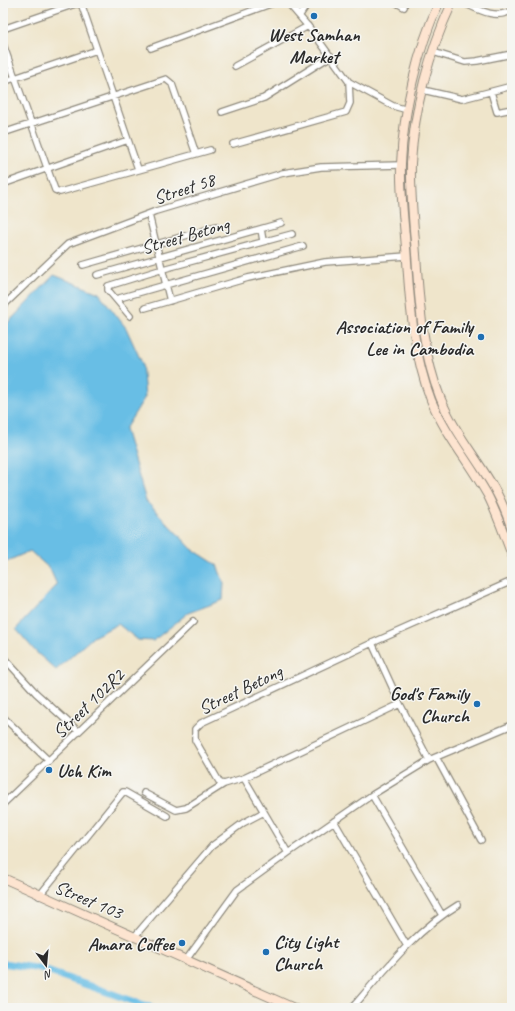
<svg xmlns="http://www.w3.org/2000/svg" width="515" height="1011" font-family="Caveat,sans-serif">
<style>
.water{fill:#68bee5;stroke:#4a7488}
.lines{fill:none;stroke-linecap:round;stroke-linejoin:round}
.canal{stroke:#68bee5;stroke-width:7}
.street-casing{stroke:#8d887b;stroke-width:8}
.secondary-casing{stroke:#8d887b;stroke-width:10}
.street{stroke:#fff;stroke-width:5.5}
.secondary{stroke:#fde4d0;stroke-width:8}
.poi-dot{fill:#1f6fb2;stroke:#f6f6f2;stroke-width:1.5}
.labels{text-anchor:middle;stroke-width:3;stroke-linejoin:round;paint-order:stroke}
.poi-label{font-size:19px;font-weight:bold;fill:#2b2b2b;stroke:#f6f6f2;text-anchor:end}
.street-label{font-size:19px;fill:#2b2b2b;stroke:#f6f6f2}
</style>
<rect width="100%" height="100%" fill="#f6f6f2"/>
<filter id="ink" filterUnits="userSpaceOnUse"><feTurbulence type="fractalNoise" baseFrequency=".025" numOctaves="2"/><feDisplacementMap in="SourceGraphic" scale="8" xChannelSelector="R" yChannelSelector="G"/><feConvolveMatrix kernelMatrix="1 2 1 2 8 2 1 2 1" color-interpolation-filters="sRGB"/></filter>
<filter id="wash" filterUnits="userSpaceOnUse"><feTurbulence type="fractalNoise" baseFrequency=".012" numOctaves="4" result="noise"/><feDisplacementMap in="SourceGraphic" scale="16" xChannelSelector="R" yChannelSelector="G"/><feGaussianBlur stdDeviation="0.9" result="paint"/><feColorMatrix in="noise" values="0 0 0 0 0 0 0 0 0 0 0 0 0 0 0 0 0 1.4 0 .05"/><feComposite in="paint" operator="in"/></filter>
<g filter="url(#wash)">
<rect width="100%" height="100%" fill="#efe5cb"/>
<path class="water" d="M54 275 99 293 126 328 142 363 145 397 125 429 146 501 192 549 217 565 224 583 223 600 188 613 153 641 138 640 118 624 93 637 56 670 36 652 16 629 57 585 50 569 30 551 3 563V328Z"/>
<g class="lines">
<path class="canal" d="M3 963 41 969 153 1008"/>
</g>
</g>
<g filter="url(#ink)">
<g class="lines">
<g class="street-casing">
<path id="street" d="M81 3 138 169
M288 3 312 31 349 82 393 106 408 110
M397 3 404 7
M464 3C479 10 497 20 512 10
M300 15 308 3
M3 29 78 3
M3 44 55 190 60 192 210 150
M151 48 273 3
M433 52 465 62 477 61 512 54
M235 66 308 26
M3 82 97 50
M423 90 462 99 512 86
M491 92 497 112 512 109
M222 112 264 98 331 56
M3 133 166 79 172 84 196 154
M233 144 346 112 350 103 349 82
M3 184 128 140
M149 215 170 301
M261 229 263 241
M83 265 216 227
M97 275 281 223
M116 299 303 246
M3 306 68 244 156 211 283 173 321 167 401 165
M145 308 248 278 325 262 407 256
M130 316 108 290V286L163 269 292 234
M372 643 400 704 429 760
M3 657 36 693 78 731
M3 717 49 761
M436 757 481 840
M244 778 288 853
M224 784 220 783 217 778 195 740V729L201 723 372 643 512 581
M144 793 176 810 186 808 224 784 244 778 400 704
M372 795 442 915
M3 804 193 622
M334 821 407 946
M39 896 123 792H125L167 816
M135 936 212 846 243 823 264 812
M186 960 237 890 288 853 372 795 429 760 512 725
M352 1008C384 971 416 930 458 905"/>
</g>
<g class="secondary-casing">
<path id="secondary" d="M439 3C417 50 403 113 401 164 400 196 405 229 407 261 410 307 414 356 431 400 445 434 469 462 487 494 497 513 504 535 512 555
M452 3C429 52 414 109 411 163 410 198 415 234 417 269 420 311 424 357 440 397 453 430 476 457 494 488 501 500 507 515 512 529
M3 878 294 1008"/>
</g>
<use href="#street" class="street"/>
<use href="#secondary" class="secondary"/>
</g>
</g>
<g class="poi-dot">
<circle cx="314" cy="16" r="4"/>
<circle cx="481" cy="337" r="4"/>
<circle cx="477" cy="704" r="4"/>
<circle cx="49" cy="770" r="4"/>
<circle cx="182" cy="943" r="4"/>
<circle cx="266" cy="952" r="4"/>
</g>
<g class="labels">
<g class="poi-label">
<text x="314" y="41" text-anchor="middle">West Samhan<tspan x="314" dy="22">Market</tspan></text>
<text x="473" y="333">Association of Family<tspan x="473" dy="22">Lee in Cambodia</tspan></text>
<text x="469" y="700">God's Family<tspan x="469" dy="22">Church</tspan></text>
<text x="57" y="777" text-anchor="start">Uch Kim</text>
<text x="274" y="948" text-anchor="start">City Light<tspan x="274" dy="22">Church</tspan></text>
<text x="174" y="950">Amara Coffee</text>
</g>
<g class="street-label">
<text transform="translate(184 188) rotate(-18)" y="7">Street 58</text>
<text transform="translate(185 235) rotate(-16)" y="7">Street Betong</text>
<text transform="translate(240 689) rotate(-26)" y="7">Street Betong</text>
<text transform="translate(88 703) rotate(-44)" y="7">Street 102R2</text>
<text transform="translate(89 899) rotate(23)" y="7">Street 103</text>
</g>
</g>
<rect width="515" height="1011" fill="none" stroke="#f6f6f2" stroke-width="16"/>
<g transform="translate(46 965) rotate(164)" stroke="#f6f6f2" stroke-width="3" paint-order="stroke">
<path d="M0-3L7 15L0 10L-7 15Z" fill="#2b2b2b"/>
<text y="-6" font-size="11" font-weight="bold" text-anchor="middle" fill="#2b2b2b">N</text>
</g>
</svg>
